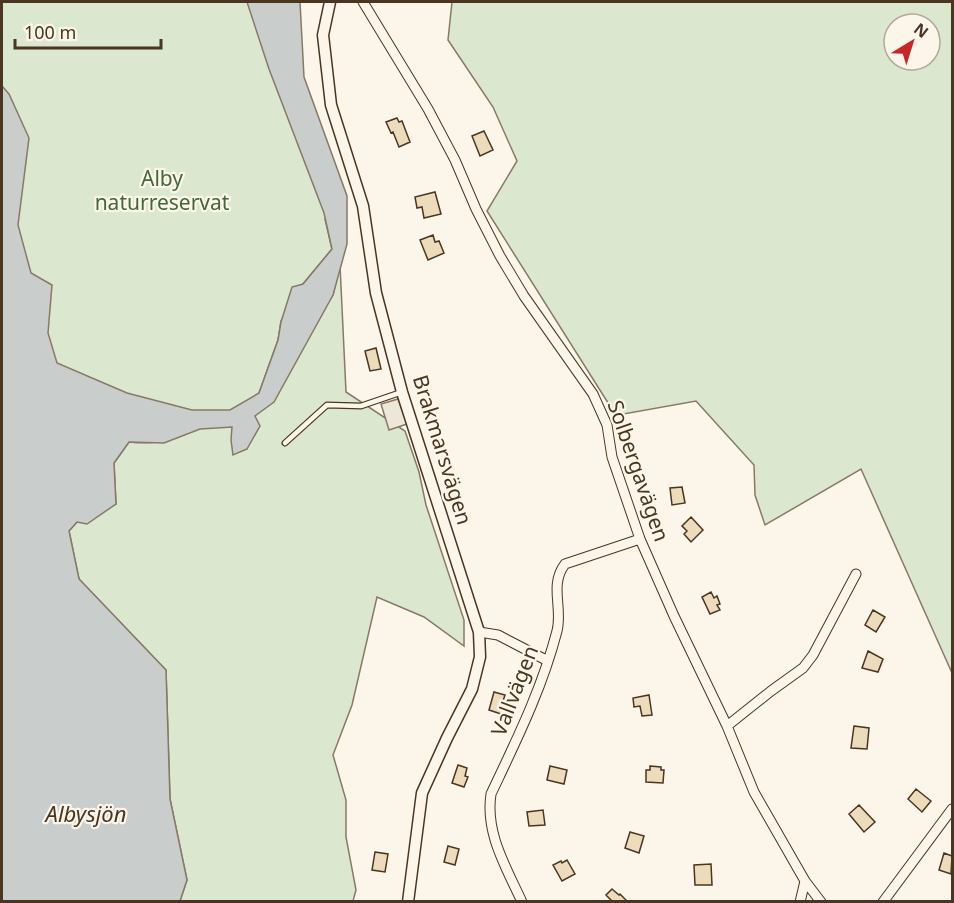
<svg xmlns="http://www.w3.org/2000/svg" width="954" height="903" font-family="'Noto Sans',sans-serif">
<style>
.green{fill:#dce7d0;stroke:#887966;stroke-width:1.5;fill-rule:evenodd}
.parking{fill:#ede7d9;stroke:#887966;stroke-width:1.5}
.water{fill:#c9cecd;stroke:#887966;stroke-width:1.5}
.building{fill:#ecdcbc;stroke:#4a3520;stroke-width:1.5}
.lines{fill:none;stroke-linecap:round;stroke-linejoin:round}
.service-casing{stroke:#4a3520;stroke-width:7}
.minor-casing{stroke:#4a3520;stroke-width:11}
.tertiary-casing{stroke:#4a3520;stroke-width:13}
.service{stroke:#fbf6e9;stroke-width:4.5}
.minor{stroke:#fbf6e9;stroke-width:9}
.tertiary{stroke:#fbf6e9;stroke-width:10}
.labels{text-anchor:middle;stroke-width:4.5;stroke-linejoin:round;paint-order:stroke}
.park-label{font-size:21px;fill:#436837;stroke:#fbf6e9}
.street-label{font-size:21px;fill:#4a3520;stroke:#fbf6e9}
.water-label{font-size:22px;font-style:italic;fill:#4a3520;stroke:#fbf6e9}
</style>
<rect width="100%" height="100%" fill="#fbf6e9"/>
<path class="green" d="M2 2H296L270 7 335 198 325 219 332 249 303 284 281 321 278 340 259 393 233 454 247 449 254 417 333 295 340 265 346 392 405 431 419 472 426 505 464 620V646L424 617 377 597 352 705 333 755 346 800V837L356 890 353 901H180L187 880 170 799 166 670 79 579 69 531 77 522 116 504 114 463 129 442C150 444 166 443 185 434L75 401 2 757Z
M452 2H952V673L861 469 765 525 755 495 754 465 696 401 618 415 610 406 487 211 517 161 493 107 448 40ZM894 24H930V60H894Z"/>
<path class="parking" d="M398 399 407 424 389 430 381 404Z"/>
<path class="water" d="M247 2H300L304 77 347 196V244L333 295 274 402 255 416 260 426 247 449 233 455 231 440 232 427 200 429 164 443 129 442 114 463 116 504 87 524 77 522 69 531 79 579 166 670 170 799 187 880 180 901H2V86L9 94 29 138 18 225 31 273 52 285 48 333 57 363 127 393 192 410H230L259 393 278 340 281 322 292 287 303 284 332 249 324 213 269 69Z"/>
<path class="building" d="M397 118 399 122 402 121 410 142 399 147 393 132 391 133 386 122Z
M484 131 493 150 480 156 472 136Z
M435 192 441 214 424 218 422 207 417 208 415 197Z
M433 235 435 242 439 241 444 253 428 260 420 240Z
M376 348 381 369 370 371 365 351Z
M682 487 685 503 672 505 670 488Z
M691 517 703 530 691 542 684 534 687 531 682 526Z
M711 592 714 598 717 596 720 604 717 605 720 610 710 614 702 597Z
M873 610 885 617 876 632 865 625Z
M868 651 883 659 878 672 862 668Z
M494 692 505 695 501 707 505 709 504 715 489 710Z
M649 695 652 715 642 716 640 706 634 707 633 698Z
M854 726 869 728 867 749 851 748Z
M458 765 467 768 465 776 468 777 464 787 452 783Z
M550 766 567 770 564 784 547 780Z
M650 766 661 767V770H664L663 783 646 782V770H650Z
M916 789 931 801 922 812 908 799Z
M859 805 875 822 864 832 849 814Z
M543 810 545 825 529 826 527 812Z
M630 832 644 836 639 853 625 848Z
M448 846 459 849 455 865 444 862Z
M375 852 388 854 385 872 372 870Z
M944 853 952 856 951 874 939 870Z
M567 860 575 874 562 881 553 865 561 861 562 863Z
M711 864 712 885H695L694 865Z
M612 889 619 895 620 894 627 901 613 902 606 895Z"/>
<g class="lines">
<g class="service-casing">
<path id="service" d="M285 443 327 405 361 406 402 392"/>
</g>
<g class="minor-casing">
<path id="minor" d="M363 2 428 109 455 160 476 209 500 256 524 296 593 394 607 425 612 457 640 539 674 616 727 726 754 792 805 881 821 902
M479 632 498 635 548 661
M727 726 771 691 803 668 813 655 856 574
M522 902C506 867 485 833 491 794 516 741 542 689 557 631 563 608 549 585 565 564L640 539
M800 902 805 881
M883 902 952 809"/>
</g>
<g class="tertiary-casing">
<path id="tertiary" d="M330 2 323 35 331 105 363 206 376 293 402 392 479 632 480 657 472 689 447 738 422 793 408 902"/>
</g>
<use href="#service" class="service"/>
<use href="#minor" class="minor"/>
<use href="#tertiary" class="tertiary"/>
</g>
<g class="labels">
<g class="park-label">
<text x="162" y="186">Alby<tspan x="162" dy="24">naturreservat</tspan></text>
</g>
<g class="street-label">
<text transform="translate(442 450) rotate(73)" y="7">Brakmarsvägen</text>
<text transform="translate(638 471) rotate(71)" y="7">Solbergavägen</text>
<text transform="translate(515 691) rotate(-69)" y="7">Vallvägen</text>
</g>
<g class="water-label">
<text x="86" y="822">Albysjön</text>
</g>
</g>
<rect width="954" height="903" fill="none" stroke="#4a3520" stroke-width="6"/>
<g transform="translate(912 42) rotate(38)"><circle r="28" fill="#fbf6e9" stroke="#b4a999" stroke-width="1.5"/>
<path d="M0-4.5L10 22L0 15L-10 22Z" fill="#c62828"/>
<text y="-9" font-size="16" font-weight="bold" text-anchor="middle" fill="#4a3520">N</text>
</g>
<path d="M15 39v9h146v-9" fill="none" stroke="#4a3520" stroke-width="3"/>
<text x="24" y="39" font-size="18" fill="#4a3520" stroke="#fbf6e9" stroke-width="4.5" paint-order="stroke">100 m</text>
</svg>
